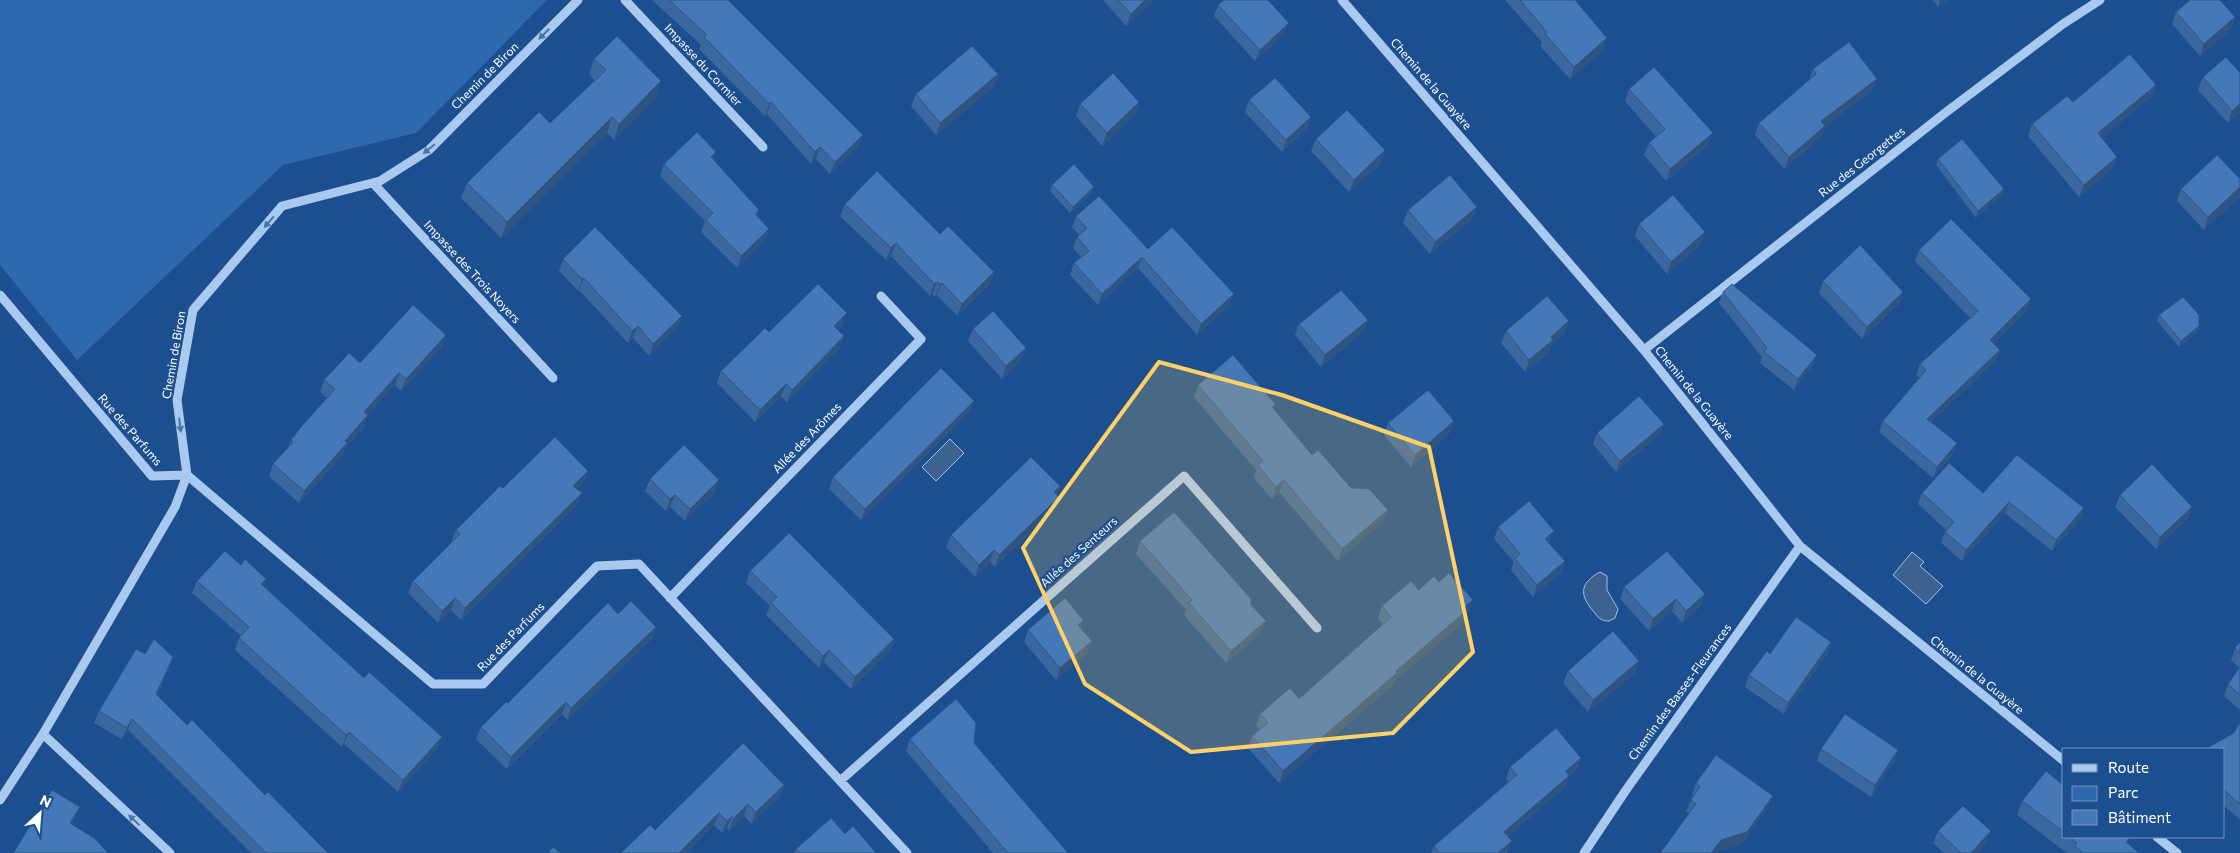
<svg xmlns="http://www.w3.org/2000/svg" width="2240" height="853" font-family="Commissioner,sans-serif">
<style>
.green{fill:#2e69ad}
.water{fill:#3c6290;stroke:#9cc4f0}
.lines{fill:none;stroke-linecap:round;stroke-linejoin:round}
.minor{stroke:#a9c9ee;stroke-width:9}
.wall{fill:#3a679d}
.shaded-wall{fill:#305480}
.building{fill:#4478b7;stroke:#305480}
.oneway{fill:#4674ac}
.marked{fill:#ffd166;fill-opacity:0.2;stroke:#ffd166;stroke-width:4;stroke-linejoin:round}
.labels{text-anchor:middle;stroke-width:4.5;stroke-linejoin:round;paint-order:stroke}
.street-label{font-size:12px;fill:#fff;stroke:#1b4f8f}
</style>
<rect width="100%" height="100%" fill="#1b4f8f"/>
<path class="green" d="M0 0H547L416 133 283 165 77 360 0 265Z"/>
<path class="water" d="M950 439 964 453 936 481 922 467Z
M1912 552 1924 562 1920 566 1943 586 1926 604 1893 575Z
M1600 572 1607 576V590L1618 609 1615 618 1609 621C1600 621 1598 617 1593 611 1579 594 1580 583 1600 572Z"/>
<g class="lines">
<path class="minor" d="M625 0 763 147
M1342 0 1644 350 1800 546 2064 761
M373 183 553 378
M0 295 152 476 187 475 433 684H483L597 566 639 564 907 853
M1644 350 1945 113 2063 24 2100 0
M670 598 921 339 881 296
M43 734 170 853
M840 781 1184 476 1317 628
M0 800 43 734 175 507 187 475 177 400 193 310 282 206 380 181 429 150 578 0
M2157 837 2177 853
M1584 853 1626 790 1800 546"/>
</g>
<path class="wall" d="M652 0H728L858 147 830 174 816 159 811 164 767 114 765 116 699 49 701 45Z
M1103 0H1154L1126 26Z
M1505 0H1575L1603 50 1570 79 1540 46 1542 42Z
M1933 0H1948L1938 7Z
M1218 5 1285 34 1255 61 1214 16Z
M2176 12 2235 17 2231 29 2200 56 2172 24Z
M594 59 656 97 614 140 607 133 501 238 461 198 467 183 550 123 595 81 589 74Z
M1813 69 1872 90 1825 127 1821 138 1784 169 1755 135 1759 123 1809 80Z
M998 74 994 86 936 135 911 106 916 94Z
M2203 77 2240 112 2228 123 2198 90Z
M1629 89 1708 145 1666 181 1644 155 1649 143 1656 137 1625 101Z
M2151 97 2102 138 2117 157 2112 169 2079 197 2028 136 2032 124 2073 102Z
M1249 100 1311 117 1307 129 1282 152 1245 112Z
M1139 102 1135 114 1102 146 1076 116 1080 104Z
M1316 139 1381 163 1349 192 1311 151Z
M1938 159 2002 195 1976 218 1936 165Z
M713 160 759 210 757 216 769 229 765 241 737 268 701 232 705 221 660 176 664 164Z
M1052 185 1094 187 1092 193 1070 213 1050 191Z
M2181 189 2240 196 2204 230 2177 201Z
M845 204 940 234 994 272 990 284 957 316 937 295 935 297 932 294 930 296 891 256 886 260 840 216Z
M1408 210 1472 219 1430 254 1403 223Z
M1076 216 1148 249 1234 294 1230 305 1197 335 1138 268 1098 305 1070 275 1074 263 1081 257 1073 248 1077 237 1079 235 1072 227Z
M1639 224 1701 244 1667 274 1635 236Z
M1919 250 2027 310 1994 343 2000 350 1996 361 1931 422 1957 443 1953 454 1933 478 1879 432 1883 421 1919 378 1916 375 1920 364 1970 318 1915 261Z
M563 259 682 316 677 328 649 356 633 338 628 343 579 290 578 291 559 271Z
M1823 281 1899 304 1862 339 1819 293Z
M1723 292 1817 355 1813 365 1794 390 1760 363 1762 357 1719 303Z
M847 313 842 325 838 330 840 348 787 402 781 396 755 422 717 383 721 371 769 332Z
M2159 315 2199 326 2197 332 2179 347 2157 321Z
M1368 320 1363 332 1321 367 1295 335 1299 324Z
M973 329 1021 360 1002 379 968 341Z
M1506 331 1565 333 1551 345 1549 352 1525 372 1501 343Z
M442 347 401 391 395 385 368 415 364 427 345 448 343 455 299 503 269 476 273 464 288 447 291 440 327 398 320 392 324 380 360 363Z
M1198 385 1273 409 1312 455 1351 488 1388 510 1383 522 1338 561 1279 492 1272 499 1254 478 1256 470 1194 397Z
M974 401 970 412 861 520 829 489 833 477Z
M1454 421 1450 433 1411 467 1384 435 1388 423Z
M1664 424 1659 435 1616 472 1593 444 1597 433Z
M588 471 583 483 577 489V505L461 620 451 610 438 623 408 593 413 581 452 543 451 542 456 530 503 488Z
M650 479 715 492 685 521 670 507 666 511 645 491Z
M1060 486 1057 495 1055 509 995 567 990 562 975 577 946 547 951 535Z
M1922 493H1983L2080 519 2052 551 2005 513 1962 561 1941 543 1945 532 1947 531 1918 504Z
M2120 495 2192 507 2187 519 2156 549 2115 507Z
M1498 527 1549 544 1565 561 1560 573 1533 597 1511 570 1514 562 1494 539Z
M1140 541 1261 633 1226 663 1184 615 1186 610 1136 554Z
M1667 551 1700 607 1682 623 1672 611 1649 631 1620 599 1624 587Z
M750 571 894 639 890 651 851 689 824 662 819 668 766 615 770 606 746 583Z
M197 581 264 586 437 749 398 792 344 744 342 747 235 650 239 638 241 636 192 593Z
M1439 582 1473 600 1468 612 1464 616 1461 624 1395 681 1393 685 1279 783 1248 748 1252 736 1260 730 1256 726 1260 714 1299 699 1383 625 1378 618 1382 606Z
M618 614 656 627 652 639 567 720 562 714 507 769 476 739 481 727 508 703Z
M1083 620 1080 628 1088 653 1056 680 1024 642 1028 630Z
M1831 642 1827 654 1784 714 1745 687 1749 675Z
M2240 642V710L2224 696 2228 684 2239 668 2231 660 2235 648Z
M1639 661 1634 674 1588 712 1563 683 1568 671Z
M169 668 157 695 187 725 265 795 328 853H251L128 730 122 739 94 723 99 711Z
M2240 722V819L2224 806V749Z
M910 739 974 743 1068 853H993L906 751Z
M1821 749 1898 750 1894 762 1871 797 1817 761Z
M1510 767 1577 769 1569 776 1565 787 1508 836 1507 853H1431L1434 846 1508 782 1506 779Z
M1696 783 1768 807 1742 844 1716 851 1689 813 1686 812 1691 800 1693 796 1692 795Z
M784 785 779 797 751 824 744 816 729 831 727 828 722 833 714 825 655 830Z
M2064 786V837H2127L2129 838 2127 843 2139 853H2067L2017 815 2022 801Z
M1938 831 1986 843 1977 853H1944L1933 843Z
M845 834 876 853H794L796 849Z"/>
<path class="shaded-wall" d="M1145 0H1154L1126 26 1131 14Z
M1940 0H1948L1938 7Z
M2235 17 2231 29 2200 56 2204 44Z
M1289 23 1285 34 1255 61 1260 50Z
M1607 38 1603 50 1570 79 1574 67Z
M998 74 994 86 936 135 940 123Z
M1877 79 1872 90 1825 127 1821 138 1784 169 1789 157 1821 121Z
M661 81 656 97 614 140 619 124Z
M2156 85 2151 97 2093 146 2098 133Z
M771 102 767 114 765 116 769 104Z
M1139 102 1135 114 1102 146 1107 133Z
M2240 104V112L2228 123 2232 111Z
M612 117 607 133 501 238 507 222Z
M1311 117 1307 129 1282 152 1286 140Z
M1713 133 1708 145 1666 181 1670 169Z
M863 135 858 147 830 174 835 162Z
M820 147 816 159 811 164 815 152Z
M1385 150 1381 163 1349 192 1354 180Z
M716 152 712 164 711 157Z
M2117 157 2112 169 2079 197 2084 185Z
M1094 187 1092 193 1070 213 1073 207Z
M2240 187V196L2204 230 2208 217Z
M2004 189 2002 195 1976 218 1978 211Z
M1477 207 1472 219 1430 254 1435 242Z
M769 229 765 241 737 268 741 256Z
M1705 232 1701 244 1667 274 1671 262Z
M896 243 891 256 886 260 891 248Z
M1142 257 1138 268 1098 305 1102 294Z
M994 272 990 284 957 316 962 304Z
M584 278 579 290 578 291 582 279Z
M937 282 932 294 930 296 934 284Z
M942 283 937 295 935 297 940 284Z
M1903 292 1899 304 1862 339 1867 327Z
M1234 294 1230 305 1197 335 1201 324Z
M2031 299 2027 310 1986 351 1990 340Z
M847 313 842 325 829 338 834 326Z
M682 316 677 328 649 356 653 344Z
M1368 320 1363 332 1321 367 1325 355Z
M1569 321 1565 333 1551 345 1549 352 1525 372 1529 360 1551 337Z
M638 326 633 338 628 343 632 331Z
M2199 326 2197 332 2179 347 2181 341Z
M446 335 442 347 401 391 406 379Z
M844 336 840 348 787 402 792 390Z
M1026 348 1021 360 1002 379 1006 366Z
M2000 350 1996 361 1923 430 1927 419Z
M1817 355 1813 365 1794 390 1798 379Z
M399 373 395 385 360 424 364 412Z
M786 384 781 396 755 422 760 410Z
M974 401 970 412 861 520 865 509Z
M368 415 364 427 345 448 343 455 299 503 304 491 345 441Z
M1454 421 1450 433 1411 467 1415 455Z
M1664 424 1659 435 1616 472 1620 461Z
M1957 443 1953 454 1933 478 1937 467Z
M588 471 583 483 569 498 573 486Z
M719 480 715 492 685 521 690 509Z
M1284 480 1279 492 1272 499 1276 487Z
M1060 486 1056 498 1054 492Z
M582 493 577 505 461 620 465 608Z
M675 495 670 507 666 511 670 499Z
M1059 497 1055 509 995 567 999 555Z
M2009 502 2005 513 1962 561 1966 550Z
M2192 507 2187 519 2156 549 2160 537Z
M2084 508 2080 519 2052 551 2056 540Z
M1388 510 1383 522 1338 561 1342 549Z
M1554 531 1549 543 1541 551 1545 539Z
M994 550 990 562 975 577 979 565Z
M1565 561 1560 573 1533 597 1537 585Z
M266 579 262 591 261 584Z
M1705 594 1700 607 1682 623 1686 611Z
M455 598 451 610 438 623 442 611Z
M1676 599 1672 611 1649 631 1653 619Z
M1473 600 1468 612 1464 616 1461 624 1395 681 1393 685 1279 783 1283 771 1396 671 1462 609Z
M1083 620 1079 632 1078 625Z
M1266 621 1261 633 1226 663 1231 651Z
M656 627 652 639 567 720 571 708Z
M894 639 890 651 851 689 855 677Z
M1092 641 1088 653 1056 680 1060 668Z
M1831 642 1827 654 1784 714 1788 703Z
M829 650 824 662 819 668 823 656Z
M173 657 169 668 152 705 156 694Z
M1639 661 1634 674 1588 712 1593 700Z
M566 702 562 714 507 769 511 757Z
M132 719 128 730 122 739 127 728Z
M349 732 344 744 342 747 346 735Z
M442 737 437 749 398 792 403 780Z
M1898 750 1894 762 1871 797 1875 785Z
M1581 758 1577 769 1569 776 1565 787 1500 844 1504 832 1566 771Z
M784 785 779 797 751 824 756 812Z
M1773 796 1768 807 1742 844 1716 851 1715 853H1711L1721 840Z
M748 804 744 816 729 831 733 819Z
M80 807 76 816 67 832 70 823Z
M719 813 714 825 687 853H679Z
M732 816 727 828 722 833 727 821Z
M1991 831 1986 843 1977 853H1971Z
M1512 841 1507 852 1498 853Z"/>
<path class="building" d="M669 0H728L863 135 835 162 820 147 815 152 771 102 769 104 704 37 706 34Z
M1118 0H1145L1131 14Z
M1224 0H1268L1289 23 1260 50 1218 5Z
M1520 0H1575L1607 38 1574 67 1545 34 1547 32Z
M2190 0H2220L2235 17 2204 44 2176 12Z
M617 36 661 81 619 124 612 117 507 222 467 183 539 112 550 123 606 70 594 59Z
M1849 42 1877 79 1821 121 1825 126 1789 157 1759 123 1816 74 1813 69Z
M972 46 998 74 940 123 916 94Z
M2130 54 2156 85 2098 133 2117 157 2084 185 2032 124 2067 96 2073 102Z
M2226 57 2240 73V104L2232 111 2203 77Z
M1654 67 1713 133 1670 169 1649 143 1665 129 1629 89Z
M1113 73 1139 102 1107 133 1080 104Z
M1275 78 1311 117 1286 140 1249 100Z
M1347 110 1385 150 1354 180 1316 139Z
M697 132 716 152 711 157 759 210 755 214 769 229 741 256 706 220 713 213 664 164Z
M1962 139 2004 189 1978 211 1938 159Z
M2217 155 2240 179V187L2208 217 2181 189Z
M1074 164 1094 187 1073 207 1052 185Z
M877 171 940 234 948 226 994 272 962 304 942 283 940 284 937 282 934 284 896 243 891 248 845 204Z
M1450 175 1477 207 1435 242 1408 210Z
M1673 195 1705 232 1671 262 1639 224Z
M1099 196 1148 249 1172 227 1234 294 1201 324 1142 257 1102 294 1074 263 1089 251 1077 237 1087 228 1076 216Z
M1951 219 2031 299 1990 340 2000 350 1927 419 1957 443 1937 467 1883 421 1926 370 1920 364 1978 311 1919 250Z
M595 227 682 316 653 344 638 326 632 331 584 278 582 279 563 259Z
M1860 245 1903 292 1867 327 1823 281Z
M818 284 847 313 834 326 844 336 792 390 786 384 760 410 721 371 765 328 769 332Z
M1732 284 1817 355 1798 379 1764 352 1767 348 1723 292Z
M1341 290 1368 320 1325 355 1299 324Z
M1547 296 1569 321 1551 337 1553 340 1529 360 1506 331Z
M2183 297 2199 315V326L2181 341 2159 315Z
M413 305 446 335 406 379 399 373 364 412 368 415 345 441 347 443 304 491 273 464 293 442 291 440 301 427 335 389 324 380 349 353 360 363Z
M993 311 1026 348 1006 366 973 329Z
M1233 355 1275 404 1272 407 1312 455 1318 450 1351 488 1369 489 1388 510 1342 549 1284 480 1276 487 1258 465 1263 461 1198 385Z
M941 368 974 401 865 509 833 477Z
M1428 390 1454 421 1415 455 1388 423Z
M1639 396 1664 424 1620 461 1597 433Z
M555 437 588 471 573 486 582 493 465 608 455 598 442 611 413 581 460 534 456 530 500 486 503 488Z
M684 445 719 480 690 509 675 495 670 499 650 479Z
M2017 455 2084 508 2056 540 2009 502 1966 550 1945 532 1954 522 1922 493 1949 463 1983 493Z
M1031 457 1060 486 1054 492 1059 497 999 555 994 550 979 565 951 535Z
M2152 464 2192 507 2160 537 2120 495Z
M1529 501 1554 531 1545 539 1565 561 1537 585 1515 559 1520 554 1498 527Z
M1174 512 1251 599V605L1266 621 1231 651 1189 603 1192 600 1140 541Z
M789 533 894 639 855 677 829 650 823 656 771 603 777 597 750 571Z
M225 551 241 565 245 559 266 579 261 584 364 678 369 672 442 737 403 780 349 732 346 735 239 638 249 627 197 581Z
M1667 551 1705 594 1686 611 1676 599 1653 619 1624 587Z
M1449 573 1473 600 1462 609 1465 612 1396 671 1397 673 1283 771 1252 736 1268 723 1260 714 1290 688 1299 699 1391 617 1382 606 1411 581 1419 590 1434 576 1439 582Z
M1065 598 1083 620 1078 625 1092 641 1060 668 1028 630Z
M631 601 656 627 571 708 566 702 511 757 481 727 506 702 508 703 608 603 618 614Z
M1796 617 1831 642 1788 703 1749 675 1767 651 1770 654Z
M1613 631 1639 661 1593 700 1568 671Z
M154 639 173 657 156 694 187 725 192 720 265 795 268 792 328 853H266L132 719 127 728 99 711 136 649 145 654Z
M2240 642V653L2235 648Z
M2240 667V695L2228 684Z
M956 699 976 723 974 743 1068 853H1008L910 739Z
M1845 714 1898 750 1875 785 1821 749Z
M2240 722V804L2224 790V749H2205L2234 733Z
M1556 728 1581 758 1566 771 1569 776 1504 832 1512 841 1498 853H1440L1434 846 1517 775 1510 767Z
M743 743 784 785 756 812 748 804 733 819 732 816 727 821 719 813 679 853H621L650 825 655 830Z
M1716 755 1773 796 1747 832 1721 840 1711 853H1660L1696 804 1691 800 1700 786 1696 783Z
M2046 771 2064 786V832L2022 801Z
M52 790 80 807 70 823 94 838 108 853H15L14 852Z
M1963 806 1991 831 1971 853H1961L1938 831Z
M831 818 845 834 853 826 876 853H800L796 849Z
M2069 837H2127L2129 838 2126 842 2139 853H2083L2075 846 2077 843Z
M553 847 560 853H548Z"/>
<defs><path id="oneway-solid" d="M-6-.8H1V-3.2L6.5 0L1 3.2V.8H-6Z" transform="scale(1.25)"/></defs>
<g class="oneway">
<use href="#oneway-solid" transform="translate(544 34) rotate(135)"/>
<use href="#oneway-solid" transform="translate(429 149) rotate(141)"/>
<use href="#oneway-solid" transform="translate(269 222) rotate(131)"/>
<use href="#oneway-solid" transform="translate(180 425) rotate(83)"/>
<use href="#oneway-solid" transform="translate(134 820) rotate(-137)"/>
</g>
<path class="marked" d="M1159 362 1282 395 1429 447 1473 652 1393 733 1191 752 1085 684 1023 548Z"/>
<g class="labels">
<g class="street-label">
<text transform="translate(703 65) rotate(47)" y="4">Impasse du Cormier</text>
<text transform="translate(485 76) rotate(-45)" y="4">Chemin de Biron</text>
<text transform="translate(1431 84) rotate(49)" y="4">Chemin de la Guayère</text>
<text transform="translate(1862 162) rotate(-38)" y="4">Rue des Georgettes</text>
<text transform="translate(472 272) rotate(47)" y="4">Impasse des Trois Noyers</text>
<text transform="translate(174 355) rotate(-80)" y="4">Chemin de Biron</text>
<text transform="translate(1694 393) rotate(51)" y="4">Chemin de la Guayère</text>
<text transform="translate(130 430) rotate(49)" y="4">Rue des Parfums</text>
<text transform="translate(807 438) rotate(-46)" y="4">Allée des Arômes</text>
<text transform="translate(1079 552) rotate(-42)" y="4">Allée des Senteurs</text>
<text transform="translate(511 637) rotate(-46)" y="4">Rue des Parfums</text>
<text transform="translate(1977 675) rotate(39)" y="4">Chemin de la Guayère</text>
<text transform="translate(1680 692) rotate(-54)" y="4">Chemin des Basses-Fleurances</text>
</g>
</g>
<rect x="2062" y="748" width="162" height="90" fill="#1b4f8f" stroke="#7695bc"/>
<rect x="2072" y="764" width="25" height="8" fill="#a9c9ee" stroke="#7695bc"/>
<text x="2108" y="773" font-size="15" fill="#ffffff">Route</text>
<rect x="2072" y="786" width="25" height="15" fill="#2e69ad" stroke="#7695bc"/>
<text x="2108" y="798" font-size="15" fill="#ffffff">Parc</text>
<rect x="2072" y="810" width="25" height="15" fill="#4478b7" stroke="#7695bc"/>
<text x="2108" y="823" font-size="15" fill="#ffffff">Bâtiment</text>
<g transform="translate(40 813) rotate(26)" stroke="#1b4f8f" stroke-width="4" paint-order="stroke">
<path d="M0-4L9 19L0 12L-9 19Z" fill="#ffffff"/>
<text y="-8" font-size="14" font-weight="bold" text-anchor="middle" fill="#ffffff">N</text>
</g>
</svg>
